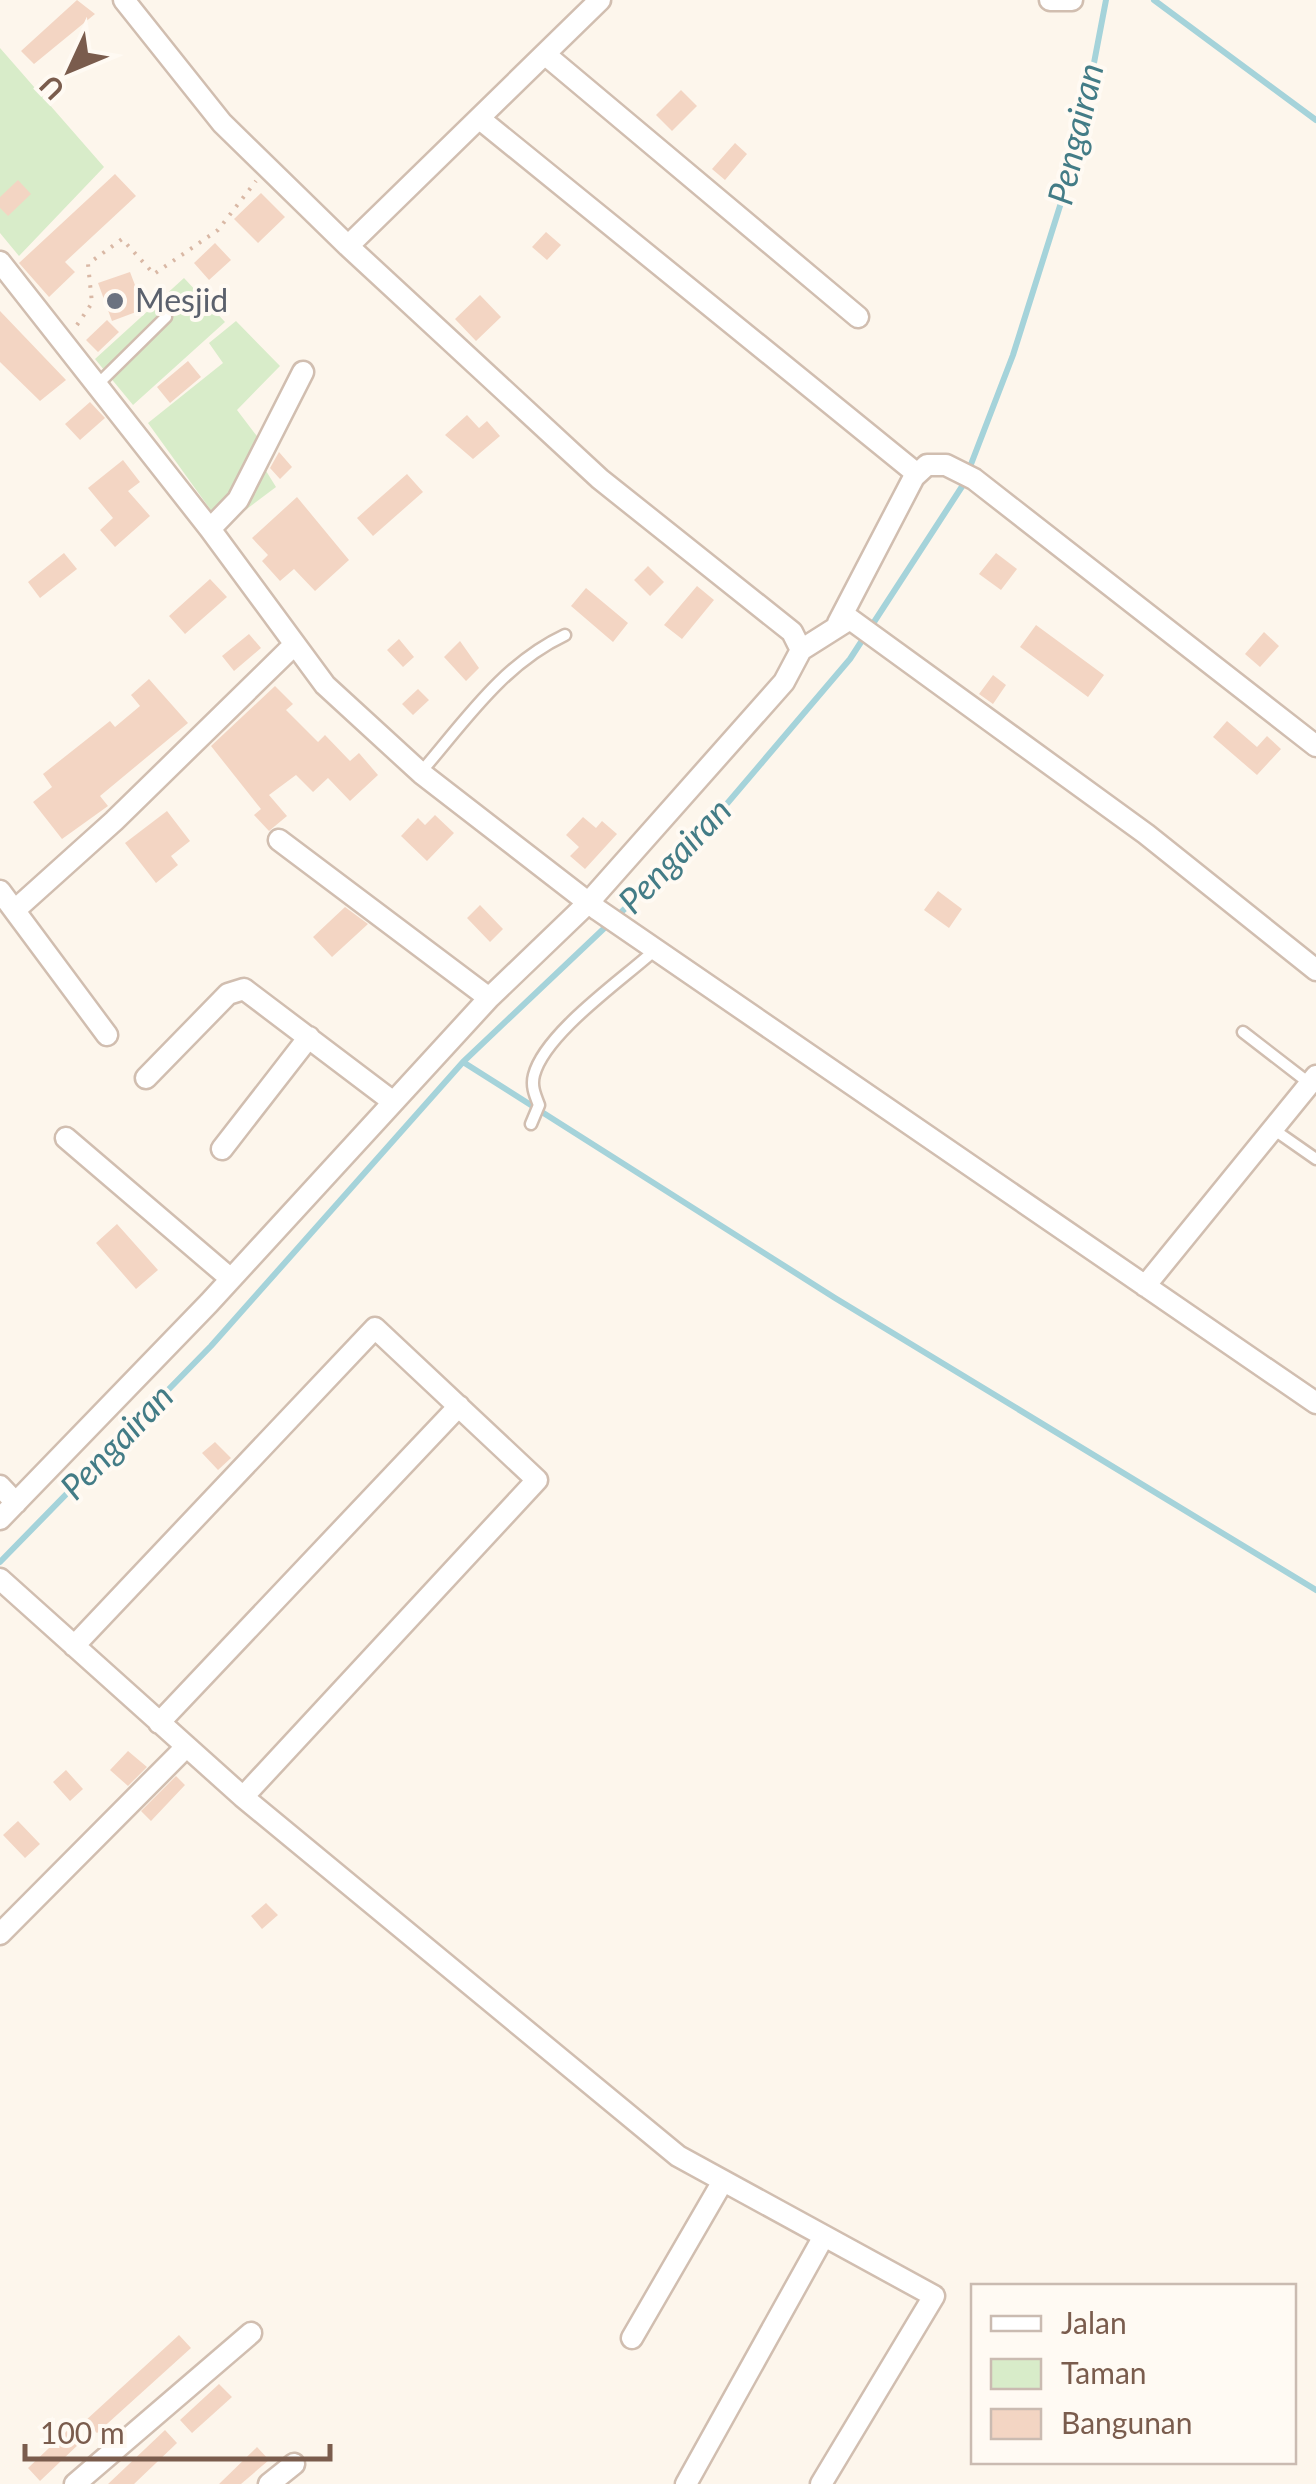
<svg xmlns="http://www.w3.org/2000/svg" width="1316" height="2484" font-family="Lato,sans-serif">
<style>
.green{fill:#d8ecc9}
.lines{fill:none;stroke-linecap:round;stroke-linejoin:round}
.stream{stroke:#a5d3da;stroke-width:6}
.building{fill:#f3d5c3}
.service-casing{stroke:#d1beb0;stroke-width:15}
.minor-casing{stroke:#d1beb0;stroke-width:25}
.path{stroke:#d9b8a5;stroke-width:4;stroke-dasharray:2.5 8;stroke-linecap:butt}
.service{stroke:#fff;stroke-width:10}
.minor{stroke:#fff;stroke-width:20}
.worship-dot{fill:#6b7280;stroke:#fffaf3;stroke-width:4}
.labels{text-anchor:middle;stroke-width:8;stroke-linejoin:round;paint-order:stroke}
.worship-label{font-size:32px;fill:#5b616d;stroke:#fffaf3;text-anchor:start}
.water-label{font-size:35px;font-style:italic;fill:#437c86;stroke:#fffaf3}
</style>
<rect width="100%" height="100%" fill="#fdf6ec"/>
<path class="green" d="M0 48 104 167 19 256 0 233Z
M184 278 225 322 133 405 95 359Z
M236 321 280 366 237 410 269 452 263 466 276 487 223 527 148 423 223 363 209 343Z"/>
<g class="lines">
<path class="stream" d="M1154 0 1316 120
M463 1062 835 1298 1316 1590
M0 1562 211 1346 463 1062 691 846 850 659 963 485 1013 355 1077 152 1106 0"/>
</g>
<path class="building" d="M77 0 95 14 34 64 21 51Z
M681 90 697 106 672 131 656 115Z
M735 143 747 154 725 180 712 169Z
M115 174 136 196 65 262 75 272 49 297 19 263Z
M18 180 31 194 8 216 0 208V197Z
M261 193 285 217 258 243 234 219Z
M546 232 561 245 547 260 532 247Z
M215 243 231 260 209 280 194 263Z
M130 272 144 309 112 321 98 283Z
M480 295 501 317 476 341 455 319Z
M0 311 66 380 40 401 0 362Z
M107 320 119 332 98 352 86 340Z
M188 361 201 377 170 403 157 387Z
M90 402 105 418 80 440 65 424Z
M467 415 479 428 487 421 500 436 473 459 445 435Z
M279 452 292 467 280 479 270 468Z
M123 460 140 482 128 491 150 516 115 547 100 530 113 518 88 488Z
M407 474 423 492 373 536 357 518Z
M297 497 349 560 315 591 294 569 280 581 262 561 268 555 252 538Z
M64 553 77 569 40 598 28 582Z
M996 553 1017 569 1001 590 979 574Z
M648 566 664 582 650 596 634 580Z
M210 579 227 597 185 634 169 616Z
M697 586 714 600 682 639 664 625Z
M586 588 628 623 613 642 571 606Z
M1036 625 1104 675 1088 697 1020 647Z
M1264 632 1279 646 1260 667 1245 654Z
M249 634 261 648 234 671 222 656Z
M399 639 414 657 403 667 387 650Z
M460 641 479 668 466 681 444 657Z
M993 675 1006 685 993 704 979 694Z
M149 679 188 723 100 796 108 806 62 839 33 802 52 787 43 774 110 721 115 727 140 706 131 695Z
M275 686 293 704 286 710 318 742 325 735 350 761 359 753 378 775 350 801 328 778 313 792 296 775 269 795 287 816 269 831 254 815 261 809 211 746Z
M418 689 429 700 413 715 402 704Z
M1227 721 1257 747 1267 736 1281 749 1257 775 1213 737Z
M167 811 190 841 171 856 178 865 156 883 125 843Z
M435 815 454 833 427 861 401 836 418 818 425 825Z
M583 817 596 828 602 821 617 834 585 869 570 856 579 847 566 835Z
M938 891 962 909 949 928 924 910Z
M480 905 503 929 490 942 467 918Z
M345 907 368 924 332 957 313 937Z
M117 1224 158 1270 136 1289 96 1243Z
M215 1442 231 1458 218 1470 202 1453Z
M128 1751 147 1767 128 1786 110 1770Z
M66 1770 83 1789 70 1801 53 1782Z
M176 1776 185 1785 151 1821 141 1811Z
M18 1821 40 1844 25 1858 3 1835Z
M266 1903 278 1915 262 1929 251 1916Z
M179 2335 191 2348 97 2433 85 2421Z
M219 2384 232 2397 192 2433 180 2420Z
M69 2429 81 2442 40 2481 28 2468Z
M165 2430 177 2443 134 2484H108Z
M257 2447 269 2460 241 2484H219Z"/>
<g class="lines">
<g class="service-casing">
<path id="service" d="M98 384 166 317
M421 772C465 721 503 664 565 635
M1243 1032 1309 1083
M531 1124 539 1105C535 1095 531 1086 534 1075 545 1033 622 980 655 950
M1273 1129 1316 1159"/>
</g>
<g class="minor-casing">
<path id="minor" d="M1050 0H1072
M547 56 858 317
M480 119 916 473
M348 246 600 0
M0 262 210 529 325 685 421 773 598 910 1316 1403
M210 529 238 500 303 372
M838 623 914 477 927 465H946L974 479 1316 746
M801 650 850 619 1146 834 1316 970
M279 840 489 998
M0 891 107 1035
M15 910 114 821 293 646
M146 1078 228 994 244 989 392 1101
M66 1138 231 1279
M222 1149 309 1037
M1145 1286 1316 1076
M0 1486 16 1503
M0 1519 209 1303 489 998 588 903 784 682 801 650 792 632 600 479 348 246 222 123 124 0
M0 1579 243 1797 678 2156 934 2296 821 2484
M74 1646 375 1328 537 1480 243 1797
M159 1723 459 1406
M0 1934 186 1747
M632 2338 723 2181
M75 2484 251 2333
M269 2484 294 2464
M686 2484 824 2236"/>
</g>
<path class="path" d="M77 325 92 303 88 264 122 239 154 274 218 230 256 181"/>
<use href="#service" class="service"/>
<use href="#minor" class="minor"/>
</g>
<circle class="worship-dot" cx="115" cy="301" r="10"/>
<g class="labels">
<g class="worship-label">
<text x="135" y="312">Mesjid</text>
</g>
<g class="water-label">
<text transform="translate(1076 134) rotate(-77)" y="12">Pengairan</text>
<text transform="translate(675 856) rotate(-46)" y="12">Pengairan</text>
<text transform="translate(117 1442) rotate(-46)" y="12">Pengairan</text>
</g>
</g>
<rect x="971" y="2284" width="325" height="180" fill="#fffaf3" stroke="#cabbb1" stroke-width="2.5"/>
<rect x="991" y="2316" width="50" height="15" fill="#ffffff" stroke="#cabbb1" stroke-width="2.5"/>
<text x="1061" y="2334" font-size="30" fill="#7a5c4d">Jalan</text>
<rect x="991" y="2359" width="50" height="30" fill="#d8ecc9" stroke="#cabbb1" stroke-width="2.5"/>
<text x="1061" y="2384" font-size="30" fill="#7a5c4d">Taman</text>
<rect x="991" y="2409" width="50" height="30" fill="#f3d5c3" stroke="#cabbb1" stroke-width="2.5"/>
<text x="1061" y="2434" font-size="30" fill="#7a5c4d">Bangunan</text>
<g transform="translate(70 70) rotate(226)" stroke="#fffaf3" stroke-width="8" paint-order="stroke">
<path d="M0-8L18 38L0 25L-18 38Z" fill="#7a5c4d"/>
<text y="-15" font-size="28" font-weight="bold" text-anchor="middle" fill="#7a5c4d">U</text>
</g>
<path d="M25 2444v15h305v-15" fill="none" stroke="#7a5c4d" stroke-width="5"/>
<text x="40" y="2444" font-size="30" fill="#7a5c4d" stroke="#fffaf3" stroke-width="8" paint-order="stroke">100 m</text>
</svg>
